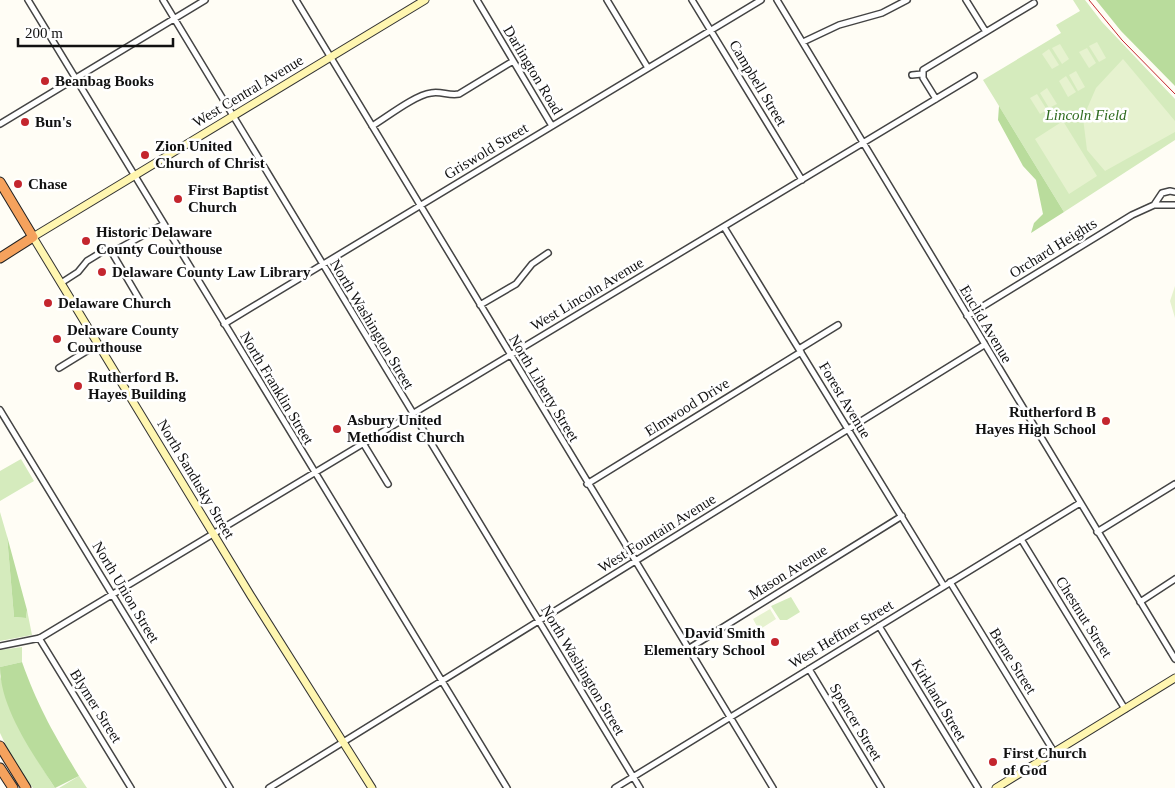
<svg xmlns="http://www.w3.org/2000/svg" width="1175" height="788" font-family="'Times New Roman',serif">
<style>
.green{fill:#d5ebbd}
.forest{fill:#b9dc9c}
.pitch{fill:#e6f2cf}
.lines{fill:none;stroke-linecap:round;stroke-linejoin:round}
.street-casing{stroke:#444;stroke-width:8}
.secondary-casing{stroke:#333;stroke-width:9}
.highway-casing{stroke:#222;stroke-width:11}
.street{stroke:#fff;stroke-width:5}
.secondary{stroke:#fff6b0;stroke-width:7}
.highway{stroke:#f5a25d;stroke-width:9}
.rail{stroke:#c4262e;stroke-width:1}
.poi-dot{fill:#c4262e;stroke:#fff;stroke-width:2}
.labels{text-anchor:middle;stroke-width:5;stroke-linejoin:round;paint-order:stroke}
.street-label{font-size:15px;fill:#111;stroke:#fff}
.poi-label{font-size:15px;font-weight:bold;fill:#111;stroke:#fff;text-anchor:start}
.park-label{font-size:15px;font-style:italic;fill:#2f6b1f;stroke:#fff}
</style>
<rect width="100%" height="100%" fill="#fffdf5"/>
<path class="green" d="M1073 0H1085L1102 22 1175 99V140L1064 212 983 80 1061 33 1056 25 1080 11Z
M21 459 34 481 0 501V471Z
M0 512 7 536 14 617 26 618 27 610 32 635 0 641Z
M791 597 800 612 787 620H780L771 606Z
M22 647V662L0 667V650Z
M0 676C15 722 29 748 55 788H33L15 764 0 733Z
M79 776 87 788H59Z"/>
<path class="forest" d="M1096 0H1175V86L1121 31Z
M999 106 1064 212 1031 233 1034 223 1043 214 1036 180 1023 166 998 120Z
M7 536 27 610 26 618 14 617Z
M22 662C38 707 55 736 79 776L55 788C33 754 0 708 0 667Z"/>
<path class="pitch" d="M1097 42 1106 58 1099 62 1089 46Z
M1060 44 1069 59 1062 64 1052 48Z
M1087 48 1096 63 1089 68 1079 52Z
M1049 49 1059 65 1052 69 1042 54Z
M1123 59 1175 121V132L1105 171 1087 150 1083 118 1096 88Z
M1076 71 1085 87 1078 91 1069 75Z
M1066 76 1076 92 1068 97 1059 81Z
M1047 88 1057 104 1049 108 1040 93Z
M1037 94 1047 110 1040 114 1030 98Z
M1063 121 1097 176 1069 194 1035 139Z
M1175 286V318L1170 301Z
M770 609 776 619 759 630 753 619Z"/>
<g class="lines">
<g class="street-casing">
<path id="street" d="M28 0 507 788
M163 0 640 788
M296 0 773 788
M477 0 552 126
M607 0 648 68
M692 0 802 180
M777 0 1175 659
M966 0 986 32
M803 42 839 25 882 13 907 0
M912 75 922 74
M936 99 923 78V70L1034 3
M0 124 205 0
M372 126C387 117 415 95 431 93 441 91 449 96 459 94L513 61
M1154 205H1175
M724 227 944 586
M111 251 141 302
M61 283 78 272 87 261 105 250H116L164 224
M480 305 516 284 532 264 548 253
M967 316 1132 215 1154 205 1162 193 1170 191 1175 192
M224 324 761 0
M799 349 838 325
M59 368 98 344
M0 410 230 788
M363 443 388 484
M587 484 801 352
M1097 532 1175 484
M1021 539 1125 709
M950 582 1054 752
M1140 602 1175 579
M879 626 978 788
M39 638 131 788
M0 646 40 638 974 76
M688 649 902 516
M809 669 881 788
M269 788 984 345
M615 788 1080 503"/>
</g>
<g class="secondary-casing">
<path id="secondary" d="M372 788 251 596 33 237 425 0
M996 788 1175 678"/>
</g>
<g class="highway-casing">
<path id="highway" d="M0 182 33 237 0 258
M0 746 26 788
M0 768 13 788"/>
</g>
<use href="#street" class="street"/>
<use href="#secondary" class="secondary"/>
<use href="#highway" class="highway"/>
<path class="rail" d="M1089 0 1122 40 1175 94"/>
</g>
<g class="poi-dot">
<circle cx="45" cy="81" r="5"/>
<circle cx="25" cy="122" r="5"/>
<circle cx="145" cy="155" r="5"/>
<circle cx="18" cy="184" r="5"/>
<circle cx="178" cy="199" r="5"/>
<circle cx="86" cy="241" r="5"/>
<circle cx="102" cy="272" r="5"/>
<circle cx="48" cy="303" r="5"/>
<circle cx="57" cy="339" r="5"/>
<circle cx="78" cy="386" r="5"/>
<circle cx="1106" cy="421" r="5"/>
<circle cx="337" cy="429" r="5"/>
<circle cx="775" cy="642" r="5"/>
<circle cx="993" cy="762" r="5"/>
</g>
<g class="labels">
<g class="street-label">
<text transform="translate(533 70) rotate(59)" y="5">Darlington Road</text>
<text transform="translate(758 83) rotate(59)" y="5">Campbell Street</text>
<text transform="translate(248 91) rotate(-31)" y="5">West Central Avenue</text>
<text transform="translate(486 151) rotate(-31)" y="5">Griswold Street</text>
<text transform="translate(1053 248) rotate(-32)" y="5">Orchard Heights</text>
<text transform="translate(587 294) rotate(-31)" y="5">West Lincoln Avenue</text>
<text transform="translate(372 324) rotate(59)" y="5">North Washington Street</text>
<text transform="translate(986 324) rotate(59)" y="5">Euclid Avenue</text>
<text transform="translate(277 388) rotate(59)" y="5">North Franklin Street</text>
<text transform="translate(544 388) rotate(59)" y="5">North Liberty Street</text>
<text transform="translate(845 400) rotate(59)" y="5">Forest Avenue</text>
<text transform="translate(687 407) rotate(-32)" y="5">Elmwood Drive</text>
<text transform="translate(196 479) rotate(59)" y="5">North Sandusky Street</text>
<text transform="translate(657 533) rotate(-32)" y="5">West Fountain Avenue</text>
<text transform="translate(788 572) rotate(-32)" y="5">Mason Avenue</text>
<text transform="translate(126 592) rotate(59)" y="5">North Union Street</text>
<text transform="translate(1084 617) rotate(58)" y="5">Chestnut Street</text>
<text transform="translate(841 634) rotate(-31)" y="5">West Heffner Street</text>
<text transform="translate(1013 661) rotate(58)" y="5">Berne Street</text>
<text transform="translate(583 670) rotate(59)" y="5">North Washington Street</text>
<text transform="translate(939 700) rotate(59)" y="5">Kirkland Street</text>
<text transform="translate(96 706) rotate(58)" y="5">Blymer Street</text>
<text transform="translate(856 722) rotate(59)" y="5">Spencer Street</text>
</g>
<g class="poi-label">
<text x="55" y="86">Beanbag Books</text>
<text x="35" y="127">Bun's</text>
<text x="155" y="151">Zion United<tspan x="155" dy="17">Church of Christ</tspan></text>
<text x="28" y="189">Chase</text>
<text x="188" y="195">First Baptist<tspan x="188" dy="17">Church</tspan></text>
<text x="96" y="237">Historic Delaware<tspan x="96" dy="17">County Courthouse</tspan></text>
<text x="112" y="277">Delaware County Law Library</text>
<text x="58" y="308">Delaware Church</text>
<text x="67" y="335">Delaware County<tspan x="67" dy="17">Courthouse</tspan></text>
<text x="88" y="382">Rutherford B.<tspan x="88" dy="17">Hayes Building</tspan></text>
<text x="1096" y="417" text-anchor="end">Rutherford B<tspan x="1096" dy="17">Hayes High School</tspan></text>
<text x="347" y="425">Asbury United<tspan x="347" dy="17">Methodist Church</tspan></text>
<text x="765" y="638" text-anchor="end">David Smith<tspan x="765" dy="17">Elementary School</tspan></text>
<text x="1003" y="758">First Church<tspan x="1003" dy="17">of God</tspan></text>
</g>
<g class="park-label">
<text x="1086" y="120">Lincoln Field</text>
</g>
</g>
<path d="M18 38v8h155v-8" fill="none" stroke="#111111" stroke-width="2.5"/>
<text x="25" y="38" font-size="15" fill="#111111" stroke="#ffffff" stroke-width="4" paint-order="stroke">200 m</text>
</svg>
